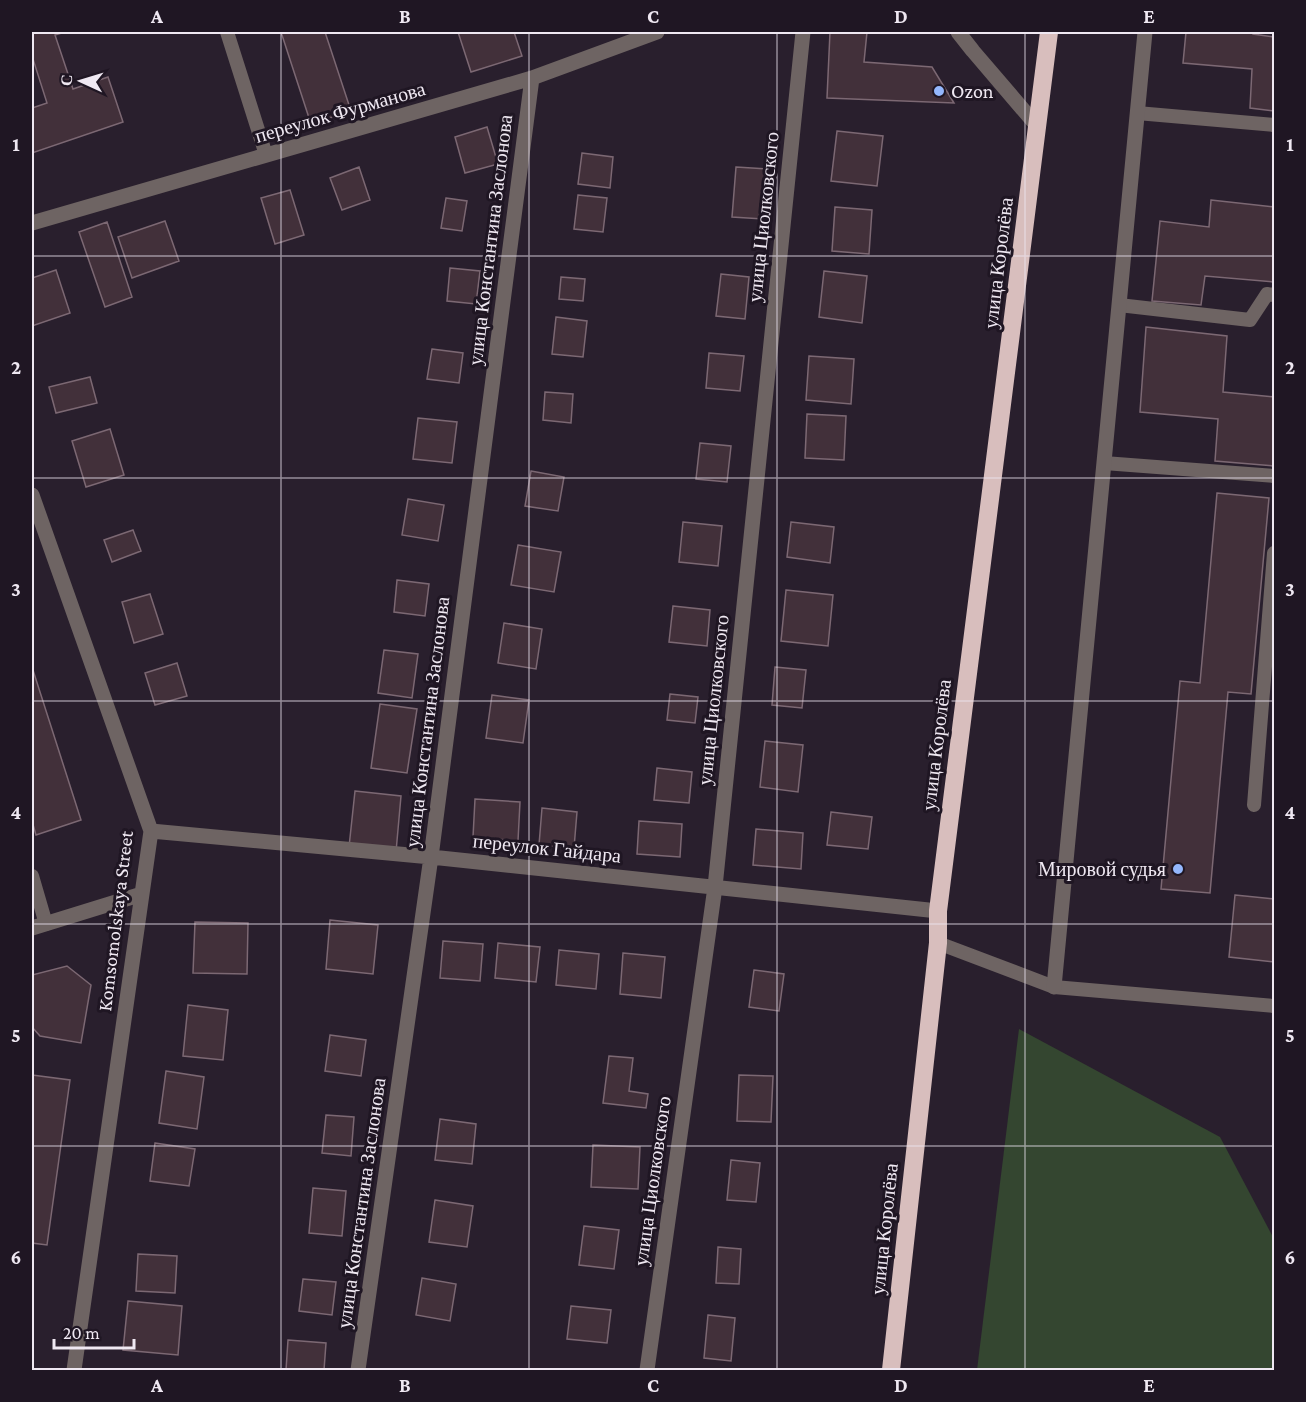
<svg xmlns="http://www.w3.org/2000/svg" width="1306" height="1402" font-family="'Crimson Pro',serif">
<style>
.green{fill:#344630}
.building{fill:#42303a;stroke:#7c6873;stroke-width:1.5}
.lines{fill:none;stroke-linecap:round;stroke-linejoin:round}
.lane{stroke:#6e6463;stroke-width:14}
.street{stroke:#6e6463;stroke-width:15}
.highway{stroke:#d8bebd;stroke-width:18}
.grid{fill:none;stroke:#efe8f2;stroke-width:1.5;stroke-opacity:0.55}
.poi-dot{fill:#94b7fd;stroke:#1f1623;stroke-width:2}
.labels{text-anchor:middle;stroke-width:6;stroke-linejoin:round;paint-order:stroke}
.poi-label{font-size:20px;fill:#efe8f2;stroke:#1f1623;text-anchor:start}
.street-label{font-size:20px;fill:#efe8f2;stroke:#1f1623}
.neatline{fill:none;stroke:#efe8f2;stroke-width:2}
.grid-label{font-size:20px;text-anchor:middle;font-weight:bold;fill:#efe8f2}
</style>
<rect width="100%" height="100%" fill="#291f2d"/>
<path class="green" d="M1019 1029 1220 1137 1274 1239V1370H977Z"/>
<path class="building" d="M32 32H65L55 35 73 89 108 77 123 122 32 153V108L47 103 32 56Z
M281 32H325L351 111 311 124Z
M458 32H514L522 56 471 72Z
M830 32H867L864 62 932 67 954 103 827 98Z
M1186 32H1253V34L1274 37V111L1250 108 1252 69 1183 63Z
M487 127 498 164 465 173 455 137Z
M837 131 883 136 877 186 831 181Z
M582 153 613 157 610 188 578 184Z
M359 167 370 200 342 210 330 178Z
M736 167 767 169 763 219 732 217Z
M290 190 304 235 275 244 261 198Z
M578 195 607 198 603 232 574 229Z
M446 198 467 201 462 231 441 228Z
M1211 200 1274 207V282L1205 276 1201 305 1152 301 1160 221 1209 227Z
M835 207 872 210 869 254 832 251Z
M165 221 179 261 132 278 118 237Z
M107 222 132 297 105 307 79 232Z
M450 268 480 271 476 304 447 301Z
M56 270 70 313 32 326V278Z
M824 271 867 276 862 323 819 317Z
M721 274 749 277 745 319 716 316Z
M561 277 585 279 583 301 559 299Z
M556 317 587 321 583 357 552 354Z
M1146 327 1227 336 1223 392 1274 397V466L1215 461 1218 419 1140 412Z
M432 349 463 353 459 383 427 379Z
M709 353 744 356 740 391 706 388Z
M809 356 854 359 851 404 806 400Z
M90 377 97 403 56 413 49 387Z
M545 392 573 394 571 423 543 420Z
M807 414 846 416 844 460 805 458Z
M418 418 457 422 452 463 413 459Z
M110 429 124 475 86 487 72 441Z
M700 443 731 446 727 482 696 479Z
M531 471 564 477 558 511 525 506Z
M1217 493 1269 498 1251 694 1228 692 1210 893 1161 889 1180 681 1200 683Z
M408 499 444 505 438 541 402 535Z
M683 522 722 526 718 566 679 562Z
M791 522 834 527 830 563 787 557Z
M133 530 141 551 112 562 104 540Z
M518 545 561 552 554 592 511 585Z
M397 580 429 584 425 616 394 612Z
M786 590 833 595 828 646 781 641Z
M150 594 163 634 134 643 122 602Z
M673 606 710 610 707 646 669 642Z
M504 623 542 629 536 669 498 663Z
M384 650 418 654 412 698 378 693Z
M177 663 187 696 155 705 145 673Z
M32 667 81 820 36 835 32 821Z
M775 667 806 670 802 708 772 705Z
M670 694 698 697 695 723 667 720Z
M492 695 529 700 523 743 486 738Z
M380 704 417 709 407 773 371 768Z
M765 741 803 745 798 792 760 787Z
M657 768 692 772 689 803 654 800Z
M355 791 401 796 396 852 349 847Z
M475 799 520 802 518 841 473 837Z
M542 808 577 812 574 848 539 845Z
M831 812 872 817 868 849 827 845Z
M639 821 682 824 680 857 637 854Z
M756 829 803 833 801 869 753 865Z
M1235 895 1274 899V962L1229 957Z
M330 920 378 925 373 974 326 969Z
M195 922 248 923 247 974 193 973Z
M443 941 483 944 480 981 440 978Z
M498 943 540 947 536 982 495 978Z
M559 950 599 954 596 989 556 985Z
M623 953 665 957 661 998 620 994Z
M67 966 91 985 81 1043 40 1036 32 1027V975Z
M754 970 784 974 779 1011 749 1007Z
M188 1005 228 1010 223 1060 183 1056Z
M330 1035 366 1040 361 1076 325 1071Z
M609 1056 633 1058 629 1091 648 1094 646 1108 603 1103Z
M166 1071 204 1077 197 1129 159 1123Z
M32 1075 70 1080 47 1245 32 1243Z
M739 1075 773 1076 771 1122 737 1121Z
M326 1115 354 1117 351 1156 322 1153Z
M440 1119 476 1124 472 1164 435 1160Z
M155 1143 195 1149 189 1186 150 1181Z
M593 1145 640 1147 638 1189 591 1187Z
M731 1160 760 1163 756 1202 727 1200Z
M313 1188 346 1191 342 1236 309 1233Z
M435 1200 473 1206 467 1247 429 1242Z
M584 1226 619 1230 614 1269 579 1265Z
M718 1247 741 1249 739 1284 716 1283Z
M138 1254 177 1256 175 1293 136 1291Z
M422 1278 456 1284 450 1321 416 1315Z
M303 1279 336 1282 332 1315 299 1311Z
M128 1301 182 1306 178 1355 123 1350Z
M571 1306 611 1310 607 1343 567 1339Z
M708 1315 735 1318 731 1361 704 1358Z
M288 1340 326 1343 324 1370H286Z"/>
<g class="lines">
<path class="lane" d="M227 32 266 155
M1137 113 1274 125
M1119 305 1250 320 1267 294 1274 295
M1104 463 1274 476
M1254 805 1274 553
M32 876 46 924
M938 943 1054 987 1274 1006"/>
<path class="street" d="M958 32 973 51 1038 127
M32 223 532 78 657 32
M32 495 151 831 74 1370
M151 831 431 857 938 911
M32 928 142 894
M1054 987 1145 32
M358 1370 431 857 532 78
M647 1370 715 887 803 32"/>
<path class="highway" d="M891 1370 938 943V911L1049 32"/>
</g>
<path class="grid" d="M281 32V1370M529 32V1370M777 32V1370M1025 32V1370M32 256H1274M32 478H1274M32 701H1274M32 924H1274M32 1146H1274"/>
<g class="poi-dot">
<circle cx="939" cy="91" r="6"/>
<circle cx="1178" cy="869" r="6"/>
</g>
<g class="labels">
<g class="poi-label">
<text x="951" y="98">Ozon</text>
<text x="1166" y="876" text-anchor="end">Мировой судья</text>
</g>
<g class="street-label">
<text transform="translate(340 112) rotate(-16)" y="7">переулок Фурманова</text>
<text transform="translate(763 217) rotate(-84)" y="7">улица Циолковского</text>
<text transform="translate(490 240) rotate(-83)" y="7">улица Константина Заслонова</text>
<text transform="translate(998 263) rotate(-83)" y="7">улица Королёва</text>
<text transform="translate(713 700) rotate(-84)" y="7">улица Циолковского</text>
<text transform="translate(427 722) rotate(-83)" y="7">улица Константина Заслонова</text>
<text transform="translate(936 745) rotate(-83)" y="7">улица Королёва</text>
<text transform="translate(547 848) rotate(6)" y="7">переулок Гайдара</text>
<text transform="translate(115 921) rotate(-83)" y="7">Komsomolskaya Street</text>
<text transform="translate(652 1181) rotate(-82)" y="7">улица Циолковского</text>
<text transform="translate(361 1203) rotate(-82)" y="7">улица Константина Заслонова</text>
<text transform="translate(884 1229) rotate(-84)" y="7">улица Королёва</text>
</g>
</g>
<rect width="1306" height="1402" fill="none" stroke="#1f1623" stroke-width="66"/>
<g transform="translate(81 81) rotate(274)" stroke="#1f1623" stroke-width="4.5" paint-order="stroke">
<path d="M0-4.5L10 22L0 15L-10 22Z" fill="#efe8f2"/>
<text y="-9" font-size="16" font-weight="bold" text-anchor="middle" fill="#efe8f2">С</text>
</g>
<path d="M54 1339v9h80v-9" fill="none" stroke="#efe8f2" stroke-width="3"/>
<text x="63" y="1339" font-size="18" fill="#efe8f2" stroke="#1f1623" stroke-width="4.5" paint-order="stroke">20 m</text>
<rect x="33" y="33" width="1240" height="1336" class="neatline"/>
<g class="grid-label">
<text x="157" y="23">A</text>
<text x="405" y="23">B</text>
<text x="653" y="23">C</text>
<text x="901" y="23">D</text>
<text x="1149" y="23">E</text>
<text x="16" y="151">1</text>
<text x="1290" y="151">1</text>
<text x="16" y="374">2</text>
<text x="1290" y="374">2</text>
<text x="16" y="596">3</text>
<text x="1290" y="596">3</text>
<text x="16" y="819">4</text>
<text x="1290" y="819">4</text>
<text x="16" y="1042">5</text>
<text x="1290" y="1042">5</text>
<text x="16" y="1264">6</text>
<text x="1290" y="1264">6</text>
<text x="157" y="1392">A</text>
<text x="405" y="1392">B</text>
<text x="653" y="1392">C</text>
<text x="901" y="1392">D</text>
<text x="1149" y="1392">E</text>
</g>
</svg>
